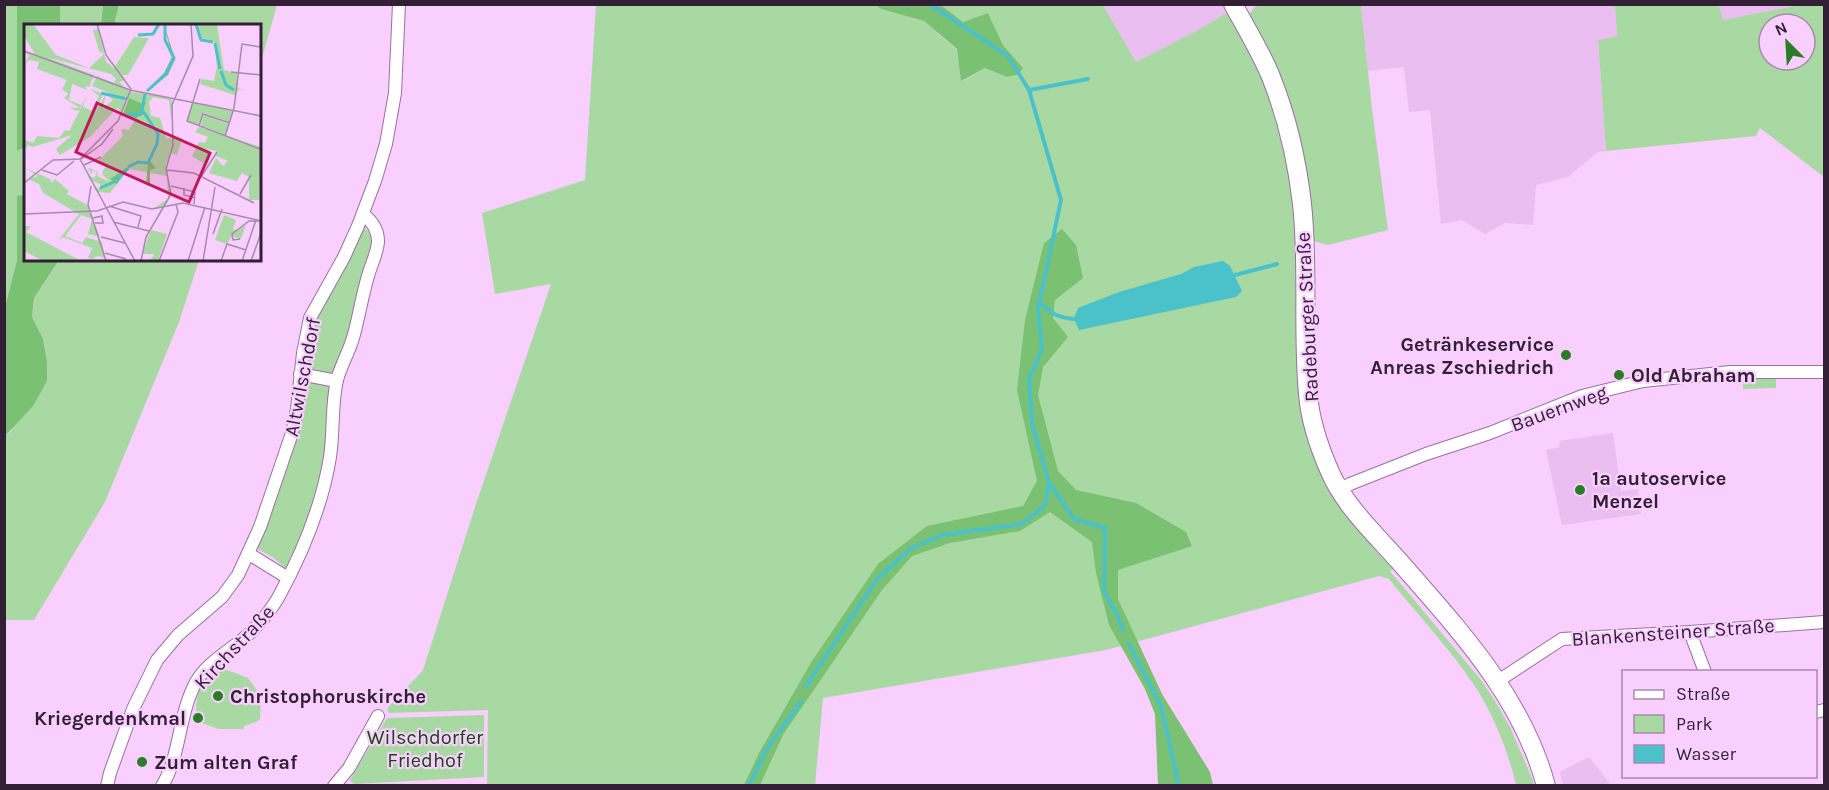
<svg xmlns="http://www.w3.org/2000/svg" width="1829" height="790" font-family="Karla,sans-serif">
<style>
.built{fill:#eabef1}
.green{fill:#a9d9a3;fill-rule:evenodd}
.forest{fill:#7ac173}
.water{fill:#4bc1ca}
.lines{fill:none;stroke-linecap:round;stroke-linejoin:round}
.stream{stroke:#4bc1ca;stroke-width:4}
.minor-casing{stroke:#9d6ea5;stroke-width:14}
.secondary-casing{stroke:#9d6ea5;stroke-width:20}
.minor{stroke:#fff;stroke-width:12}
.secondary{stroke:#fff;stroke-width:18}
.poi-dot{fill:#2c7b25;stroke:#f8cffe;stroke-width:2}
.labels{text-anchor:middle;stroke-width:4.5;stroke-linejoin:round;paint-order:stroke}
.street-label{font-size:20px;fill:#321f35;stroke:#f8cffe}
.poi-label{font-size:20px;font-weight:bold;fill:#321f35;stroke:#f8cffe;text-anchor:start}
.park-label{font-size:20px;fill:#174713;stroke:#f8cffe}
.inset-river{fill:none;stroke:#4bc1ca;stroke-width:3}
.inset-road{fill:none;stroke:#a989ae;stroke-width:1.5}
.view{fill:#c2185b;fill-opacity:0.15;stroke:#c2185b;stroke-width:3}
.inset-edge{fill:none;stroke:#321f35;stroke-width:3}
</style>
<rect width="100%" height="100%" fill="#f8cffe"/>
<path class="built" d="M1719 4 1799 5 1723 20Z
M1103 5H1226L1231 13 1225 14 1196 31 1136 62Z
M1361 5H1615L1617 36 1598 40 1606 151 1598 152 1568 177 1536 185 1533 225 1505 223 1485 234 1462 220 1441 224 1430 110 1409 112 1404 67 1368 71Z
M1613 433 1621 491 1638 489 1641 514 1562 525 1546 450 1560 447 1559 441Z
M1589 757 1611 785H1563L1560 772Z"/>
<path class="green" d="M17 4V151L25 147 26 195 17 196V260L5 307 4 5Z
M59 5H103L101 25H62L60 21Z
M119 5H277L260 65V26H114Z
M596 5H875L881 9 924 21 957 50 962 81 985 68 1007 77 1023 68 1003 45 988 13 963 22 941 5H1103L1136 62 1196 31 1225 14 1231 13 1251 51 1278 116 1293 187 1304 414 1395 568 1390 571 1481 680 1495 701 1510 727 1532 778 1534 785H1516C1509 754 1495 719 1478 691 1453 652 1418 615 1389 579L1379 576 1106 650 823 698 815 785H487L488 710 389 713 387 709C398 695 411 684 423 670L476 504 551 284 495 294 482 213 585 180Z
M1261 5H1361L1372 109 1388 230 1328 245 1310 240 1248 17 1254 7Z
M1615 5H1719L1723 20 1799 5H1824V177L1760 128 1756 136 1606 151 1598 40 1617 36ZM1769 24H1805V60H1769Z
M363 227 372 233V247L355 300 352 323 334 374 307 371 314 326 324 302Z
M59 260H199L179 322 105 502 34 620H5V436L11 431 47 361 43 340 32 317 34 298Z
M306 378 331 382 327 452 307 527 287 570 274 558 258 549 284 476 301 411H304L306 393 304 390Z
M1743 378H1776V388L1743 389Z
M222 668 248 678 261 696 260 719 256 722 244 726V729H219L196 721C195 702 198 673 222 668Z
M484 715V777L354 784 350 780 387 718Z"/>
<path class="forest" d="M17 5H60V21L62 25 26 26 25 147 17 151Z
M103 5H119L114 25H101Z
M875 5H941L963 22 988 13 1003 45 1023 68 1019 74 1007 77 985 68 961 81 957 49 924 21 881 9Z
M25 195 26 260H59L34 298 32 317 43 339 47 361V381L33 406 5 436V307L17 260V196Z
M1062 229 1076 245 1083 278 1055 300 1053 318 1068 337 1043 367 1038 395 1058 471 1076 490 1136 503 1186 532 1192 546 1118 570V599L1162 694 1210 772 1213 785H1158L1155 714 1145 689 1109 625 1096 573 1092 542 1050 512 1020 531 950 543 912 556 882 590 783 735 760 785H744L759 753 812 661 878 564 927 526 1023 506 1037 481 1017 390 1025 320 1044 243Z"/>
<path class="water" d="M1223 261 1230 266 1242 291 1236 297 1079 330 1074 319 1078 308 1119 292 1181 274 1194 267Z"/>
<g class="lines">
<path class="stream" d="M1029 90 1088 79
M1235 275 1277 264
M1039 302C1050 313 1059 318 1074 319
M1050 484 1074 519 1105 528 1104 591 1116 613 1123 630
M1129 644 1161 706 1179 786
M806 686 877 579 910 549 942 535 1021 524 1045 506 1049 483 1032 423 1029 379 1042 349 1038 309 1061 200 1029 90 1008 56 931 5 927 4
M749 786 767 748 801 702"/>
<g class="minor-casing">
<path id="minor" d="M300 374 337 381
M1340 490 1350 484 1426 454 1490 433 1582 396 1643 381 1730 372H1824
M249 554 288 578
M1690 632 1705 672
M1498 681 1562 639 1690 632 1824 622
M1816 712 1824 710
M107 786 110 773 133 709 157 660 178 635 222 597 238 575 260 527 292 433 297 409 303 353 310 318 344 257 358 226 375 181 386 144 395 93 399 4
M162 786C181 755 178 715 196 682 208 661 233 649 250 633 260 623 271 610 278 598 302 554 322 507 330 457 334 432 331 406 337 380 341 365 349 352 353 338 359 317 362 296 368 276 371 265 378 251 378 241 378 229 372 221 363 214
M334 786 349 768 378 716"/>
</g>
<g class="secondary-casing">
<path id="secondary" d="M1233 4C1246 28 1261 52 1271 77 1287 117 1297 160 1302 204 1309 266 1302 331 1308 394 1310 420 1319 447 1330 472 1345 506 1374 533 1399 561 1458 629 1522 696 1546 786"/>
</g>
<use href="#minor" class="minor"/>
<use href="#secondary" class="secondary"/>
</g>
<g class="poi-dot">
<circle cx="1566" cy="355" r="6"/>
<circle cx="1619" cy="375" r="6"/>
<circle cx="1580" cy="490" r="6"/>
<circle cx="218" cy="696" r="6"/>
<circle cx="198" cy="718" r="6"/>
<circle cx="142" cy="762" r="6"/>
</g>
<g class="labels">
<g class="street-label">
<text transform="translate(1307 317) rotate(-93)" y="7">Radeburger Straße</text>
<text transform="translate(302 377) rotate(-79)" y="7">Altwilschdorf</text>
<text transform="translate(1559 408) rotate(-20)" y="7">Bauernweg</text>
<text transform="translate(1673 632) rotate(-4)" y="7">Blankensteiner Straße</text>
<text transform="translate(234 647) rotate(-47)" y="7">Kirchstraße</text>
</g>
<g class="poi-label">
<text x="1554" y="351" text-anchor="end">Getränkeservice<tspan x="1554" dy="23">Anreas Zschiedrich</tspan></text>
<text x="1631" y="382">Old Abraham</text>
<text x="1592" y="485">1a autoservice<tspan x="1592" dy="23">Menzel</tspan></text>
<text x="230" y="703">Christophoruskirche</text>
<text x="186" y="725" text-anchor="end">Kriegerdenkmal</text>
<text x="154" y="769">Zum alten Graf</text>
</g>
<g class="park-label">
<text x="425" y="744">Wilschdorfer<tspan x="425" dy="23">Friedhof</tspan></text>
</g>
</g>
<g transform="translate(24 24)">
<rect width="237" height="237" fill="#f8cffe"/>
<path d="M0 0H9L32 31 65 44 80 30 75 27 69 6 74 5 82 38 90 44 110 13 125 14 104 51H98L102 56 95 58 106 68 148 73 141 72 148 76 147 96 145 76 129 73 125 78 127 92 136 94 142 114H158L153 131 147 129 142 140 147 169 142 181 130 184 144 175 143 152 105 145 86 169 73 168 70 164H76V160L66 156 63 151 70 154 73 149 69 146 67 150 64 144 68 145 74 148 73 152 86 158 78 150 82 140 74 137 99 112 97 105 105 106 113 92 119 90 134 111 119 88 121 76 120 80 99 74 102 79 98 89 93 84 66 113 36 131 32 125 48 111 9 123 4 121 0 126V116L9 119 13 112 35 114 41 106 45 107 65 69 59 83 68 87 75 72 66 65 79 70 71 89 82 70 79 84 89 76 83 70 96 75 98 74 68 62 73 52 90 59 92 55 87 50 22 33 70 51 65 63 61 62 63 66 48 60 45 76 57 81 63 69 55 87 45 84H56L40 74 44 70 38 65 43 56 13 45 15 38 5 36 1 41 5 31 0 28 11 30 0 12ZM174 0H193L200 46 213 49 214 64 224 67 215 65 211 71 176 60 178 55 190 57 193 43 190 17 178 14ZM169 78 209 87 205 98 180 89 174 101 163 96ZM180 91 205 100 201 111 177 101ZM175 103 237 123 235 176H225V153L218 149 213 157 185 149 192 134 199 142 204 137 192 132 193 127 180 125 187 129 181 140 168 132 175 118 181 119 184 113 171 108ZM1 144 26 155 27 159 31 155 45 167 43 170 63 181 76 213 64 210 68 195 57 191 41 212 58 219 62 213 78 218 81 234 74 232 68 235 64 234 68 224 39 213 34 217 55 190 19 169 15 160 4 155 14 152ZM200 191 212 196 209 205 213 207 222 201 217 215 208 212 203 220 191 216ZM0 202H7L2 208 57 237 17 236 0 227ZM127 206 143 210 134 237H126L130 230H118Z" fill="#a9d9a3"/>
<path d="M140 0 151 35 144 51 122 67 140 49 148 33ZM105 74 119 80 122 77 119 88 135 111 119 90 111 95 99 89ZM133 122 126 137 132 144 126 146V162L122 161 124 139 114 138 102 146 93 160 86 155 112 138H123Z" fill="#7ac173"/>
<path class="inset-river" d="M172 0 177 16 189 18M114 11 129 10 135 0M191 19 196 45M197 47 202 61 210 66M123 67 142 50 150 34 141 16V0M77 69 103 75M102 91 117 90 121 70M104 143 114 138 124 139 133 120 134 110 119 87M76 164 92 157 104 144"/>
<path class="inset-road" d="M0 27 106 66 237 92M207 48 237 51M176 55 163 97 236 125 237 121M175 102 179 90 206 99M201 112 210 84 218 20 237 23M56 135 94 97 107 65 82 31 73 0M56 135 111 237M60 141 77 133M18 146 33 151 50 137M143 146 170 149 230 179M177 153 193 128M0 159 29 136 57 135 78 120 89 105M67 162 64 181 82 237M147 162 171 168 170 180M160 164V171L171 174M216 170 227 151M85 182 117 192 114 203M0 190 73 187 99 178 128 185 159 179 237 197M69 194 78 192 79 199H71M89 198 125 207M189 210 198 185M77 213 101 219M216 215 209 216 208 210 225 197H237M81 229 102 235M117 237 122 213 147 170 142 145 149 121 148 81 169 32 167 0M135 237 154 188 152 180M164 237 181 183M179 237 191 163M197 237 203 220 222 226M218 237 232 196M227 237 237 209"/>
<path class="view" d="M73 79 186 129 165 178 52 128Z"/>
<rect width="237" height="237" class="inset-edge"/>
</g>
<rect width="1829" height="790" fill="none" stroke="#321f35" stroke-width="12"/>
<rect x="1622" y="670" width="195" height="108" fill="#f8cffe" stroke="#a989ae" stroke-width="1.5"/>
<rect x="1634" y="690" width="30" height="9" fill="#ffffff" stroke="#a989ae" stroke-width="1.5"/>
<text x="1676" y="700" font-size="18" fill="#321f35">Straße</text>
<rect x="1634" y="715" width="30" height="18" fill="#a9d9a3" stroke="#a989ae" stroke-width="1.5"/>
<text x="1676" y="730" font-size="18" fill="#321f35">Park</text>
<rect x="1634" y="745" width="30" height="18" fill="#4bc1ca" stroke="#a989ae" stroke-width="1.5"/>
<text x="1676" y="760" font-size="18" fill="#321f35">Wasser</text>
<g transform="translate(1787 42) rotate(336)"><circle r="28" fill="#f8cffe" stroke="#a989ae" stroke-width="1.5"/>
<path d="M0-4.5L10 22L0 15L-10 22Z" fill="#2c7b25"/>
<text y="-9" font-size="16" font-weight="bold" text-anchor="middle" fill="#321f35">N</text>
</g>
</svg>
